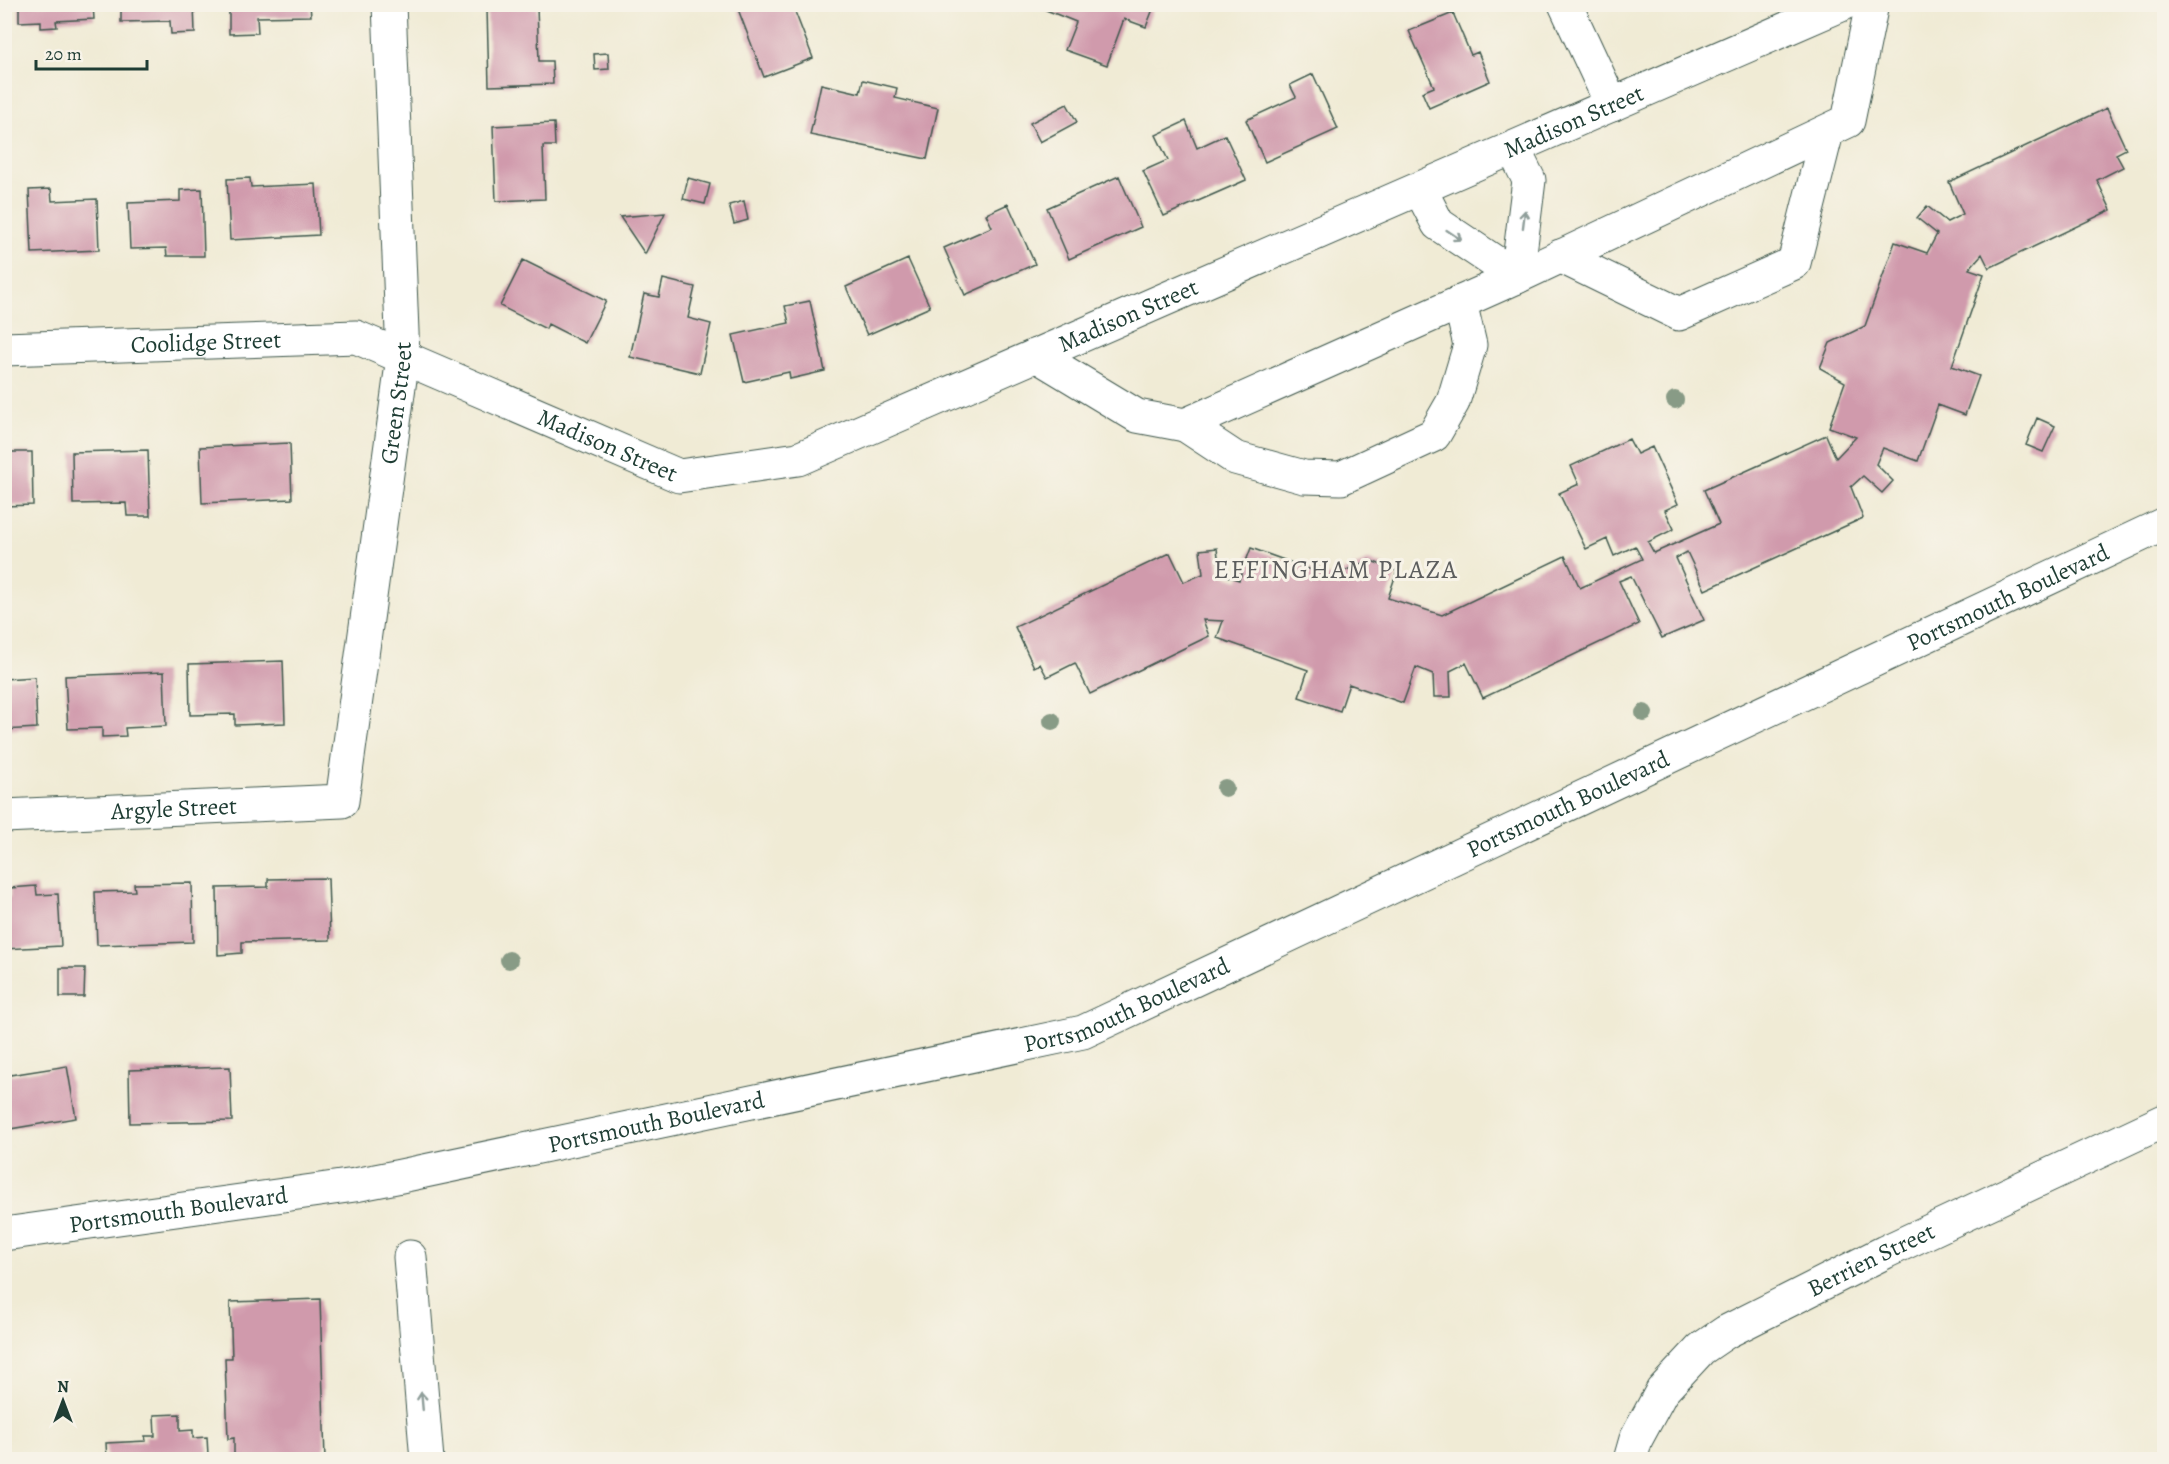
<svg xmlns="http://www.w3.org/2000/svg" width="2169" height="1464" font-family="Alegreya,serif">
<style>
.building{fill:#d09aac}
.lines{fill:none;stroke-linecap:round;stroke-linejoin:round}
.minor-casing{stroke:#3e574c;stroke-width:35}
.major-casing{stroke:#3e574c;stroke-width:35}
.minor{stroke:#fff;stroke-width:33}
.major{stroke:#fff;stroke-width:33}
.tree{fill:#889b86}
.oneway{stroke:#8f9e9a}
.labels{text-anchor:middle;stroke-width:6;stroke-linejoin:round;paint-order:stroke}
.street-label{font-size:24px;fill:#1f3d34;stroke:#f7f3e8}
.neighbourhood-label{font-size:26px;letter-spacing:1.5px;fill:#5d5e5e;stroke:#f7f3e8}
</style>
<rect width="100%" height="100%" fill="#f7f3e8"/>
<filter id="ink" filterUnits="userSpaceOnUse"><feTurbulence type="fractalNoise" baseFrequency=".0167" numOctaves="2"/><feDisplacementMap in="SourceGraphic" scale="12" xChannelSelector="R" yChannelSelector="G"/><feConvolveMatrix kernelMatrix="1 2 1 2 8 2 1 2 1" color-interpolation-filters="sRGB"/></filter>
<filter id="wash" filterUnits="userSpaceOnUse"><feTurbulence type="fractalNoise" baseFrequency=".008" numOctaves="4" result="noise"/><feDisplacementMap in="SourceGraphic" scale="24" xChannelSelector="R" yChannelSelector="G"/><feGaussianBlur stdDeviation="1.35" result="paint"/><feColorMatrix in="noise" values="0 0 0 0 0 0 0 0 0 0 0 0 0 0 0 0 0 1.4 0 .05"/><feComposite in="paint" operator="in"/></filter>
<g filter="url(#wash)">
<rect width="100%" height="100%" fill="#f0ebd5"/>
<g id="blocks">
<path class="building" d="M121 4H194L195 33 171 34 170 21 121 22Z
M736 4H792L813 58 764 77Z
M1048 4H1155L1146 27 1124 19 1107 65 1065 50 1076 22 1046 10Z
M19 5H93L94 19 56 21 57 27 41 28V21L19 22Z
M229 5H310L311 16 257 17 258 33 229 34Z
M537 7 539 61H552L553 84 489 86 487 9Z
M1453 13 1471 55 1478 52 1490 81 1429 108 1422 92 1434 87 1409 31Z
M608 53 609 69 595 70 594 54Z
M1313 74 1338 129 1265 162 1246 120 1296 97 1290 85Z
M863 80 897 88 895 98 938 108 927 159 810 135 821 84 860 93Z
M1067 104 1077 122 1040 142 1030 123Z
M2107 108 2126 149 2116 154 2123 167 2097 180 2111 210 1989 268 1982 254 1969 269 1984 274 1952 366 1979 376 1965 415 1938 405 1918 461 1883 448 1876 464 1893 481 1882 493 1863 476 1851 487 1863 518 1705 590 1687 552 1676 558 1704 620 1662 638 1631 576 1619 581 1639 624 1483 698 1466 663 1450 671 1451 697H1434L1433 674 1416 667 1403 703 1349 684 1340 711 1299 697 1308 670 1217 638 1223 621 1203 620 1209 636 1090 694 1075 663 1047 677 1040 664 1034 667 1015 627 1170 553 1184 582 1203 574 1200 550 1217 548 1220 574 1239 580 1251 548 1331 577 1369 560 1397 571 1388 598 1442 615 1565 556 1580 588 1642 559 1635 546 1614 556 1607 539 1586 549 1559 493 1579 484 1571 466 1629 439 1637 454 1652 447 1678 504 1665 510 1674 529 1648 542 1654 553 1719 524 1704 490 1826 435 1836 458 1856 437 1829 427 1845 382 1820 368 1830 343 1865 326 1895 242 1927 253 1937 234 1917 218 1927 206 1947 222 1963 214 1949 182Z
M1186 121 1197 148 1225 135 1246 180 1164 216 1143 171 1168 160 1156 135Z
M554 123 555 146H543L545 199 496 201 493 126Z
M1119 176 1141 227 1069 259 1047 208Z
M250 178 251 187 316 184 319 235 230 240 227 179Z
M688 178 710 184 705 204 683 199Z
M51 189 52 201 97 199 99 250 32 253 29 190Z
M202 189 204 256H167L166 248 130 249 128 203 180 201V190Z
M744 201 748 220 734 224 729 205Z
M1008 204 1035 264 965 295 944 248 992 227 986 214Z
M665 213 645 254 620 217Z
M908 259 930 307 867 335 846 287Z
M523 260 606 301 585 343 548 324 546 329 500 306Z
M663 279 695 287 688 318 711 324 700 373 630 357 644 294 659 297Z
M810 301 825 371 790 379 789 372 744 382 733 335 789 323 785 306Z
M2037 418 2055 426 2043 452 2026 445Z
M290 443 292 499 202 503 200 447Z
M148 450 150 516H127L126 503 73 504 72 452Z
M4 452H32L33 505 4 506Z
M283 661 285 723 235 725V714L190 715 189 664Z
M164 672 166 726 125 728 126 736 102 737V728L68 729 65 676Z
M35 677 37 728 4 730V679Z
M328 878 330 940 242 942V953L218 955 217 888 268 887V879Z
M192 883 193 942 97 945 95 892 135 891 134 884Z
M36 886 37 895 58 894 61 946 4 949V897H10V888Z
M60 968H85L84 997H60Z
M67 1066 76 1118 4 1130V1076Z
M230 1067 232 1121 130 1123 129 1070Z
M320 1299 325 1460H234V1438L228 1439 225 1358H232L230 1302Z
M180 1414V1431L193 1430V1438L207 1437 208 1455H202V1460H107L106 1443 146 1441 145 1436H155L154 1415Z"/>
</g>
</g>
<g filter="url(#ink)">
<use href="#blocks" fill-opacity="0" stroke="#3e574c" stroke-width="1.5"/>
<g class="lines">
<g class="minor-casing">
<g id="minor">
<path d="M1565 4 1612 105"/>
<path d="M1420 189 1438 224 1517 277 1529 180 1513 148"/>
<path d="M1560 256 1679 314 1794 263 1827 132"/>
<path id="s1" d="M4 349 356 337 679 476 798 459 1843 4"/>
<path d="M1036 355 1137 416 1185 425 1517 277 1848 121 1872 4"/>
<path d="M1185 425 1235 458 1304 477 1341 478 1434 435 1453 402 1470 345 1460 302"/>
<path id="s2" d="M4 816 342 801 403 357 389 4"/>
<path d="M410 1257 427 1460"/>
<path id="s3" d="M1630 1460 1636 1439 1662 1391 1701 1349 1726 1332 1885 1252 2164 1121"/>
</g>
</g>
<g class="major-casing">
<g id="major">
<path id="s4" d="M4 1234 355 1185 401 1176 1083 1032 2164 524"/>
</g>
</g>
<use href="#minor" class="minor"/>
<use href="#major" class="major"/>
</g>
<g class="tree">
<circle cx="1675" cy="400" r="9"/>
<circle cx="1644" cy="713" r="9"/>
<circle cx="1052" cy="721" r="9"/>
<circle cx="1225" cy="788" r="9"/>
<circle cx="509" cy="960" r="9"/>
</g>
<defs><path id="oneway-shaft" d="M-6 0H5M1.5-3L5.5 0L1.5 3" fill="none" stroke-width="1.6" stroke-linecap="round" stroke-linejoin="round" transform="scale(1.5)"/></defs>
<g class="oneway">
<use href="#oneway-shaft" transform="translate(1524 219) rotate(-83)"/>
<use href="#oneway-shaft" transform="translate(1454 235) rotate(34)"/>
<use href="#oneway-shaft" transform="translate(422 1401) rotate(-95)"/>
</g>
</g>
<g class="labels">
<g class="street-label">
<text dy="8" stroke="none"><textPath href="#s1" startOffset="1670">Madison Street</textPath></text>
<text dy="8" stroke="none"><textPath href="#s1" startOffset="1184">Madison Street</textPath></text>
<text dy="8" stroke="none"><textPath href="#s1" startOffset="202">Coolidge Street</textPath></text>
<text dy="8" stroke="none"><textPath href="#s2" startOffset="740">Green Street</textPath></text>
<text dy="8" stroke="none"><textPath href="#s1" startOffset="626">Madison Street</textPath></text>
<text dy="8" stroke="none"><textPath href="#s4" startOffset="2120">Portsmouth Boulevard</textPath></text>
<text dy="8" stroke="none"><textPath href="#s4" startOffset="1634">Portsmouth Boulevard</textPath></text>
<text dy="8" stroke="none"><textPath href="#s2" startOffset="170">Argyle Street</textPath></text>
<text dy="8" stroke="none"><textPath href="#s4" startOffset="1148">Portsmouth Boulevard</textPath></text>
<text dy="8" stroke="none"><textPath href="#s4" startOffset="662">Portsmouth Boulevard</textPath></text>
<text dy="8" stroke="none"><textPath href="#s4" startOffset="176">Portsmouth Boulevard</textPath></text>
<text dy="8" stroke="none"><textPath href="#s3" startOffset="326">Berrien Street</textPath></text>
</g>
<g class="neighbourhood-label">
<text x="1336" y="578">EFFINGHAM PLAZA</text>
</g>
</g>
<rect width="2169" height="1464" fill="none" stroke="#f7f3e8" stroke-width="24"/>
<g transform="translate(63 1401)" stroke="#f7f3e8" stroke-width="4.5" paint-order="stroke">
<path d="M0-4.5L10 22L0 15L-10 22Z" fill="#1f3d34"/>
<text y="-9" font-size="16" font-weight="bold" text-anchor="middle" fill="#1f3d34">N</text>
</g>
<path d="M36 60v9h111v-9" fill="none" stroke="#1f3d34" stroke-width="3"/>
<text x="45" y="60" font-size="18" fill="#1f3d34" stroke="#f7f3e8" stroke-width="4.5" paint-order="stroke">20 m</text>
</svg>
